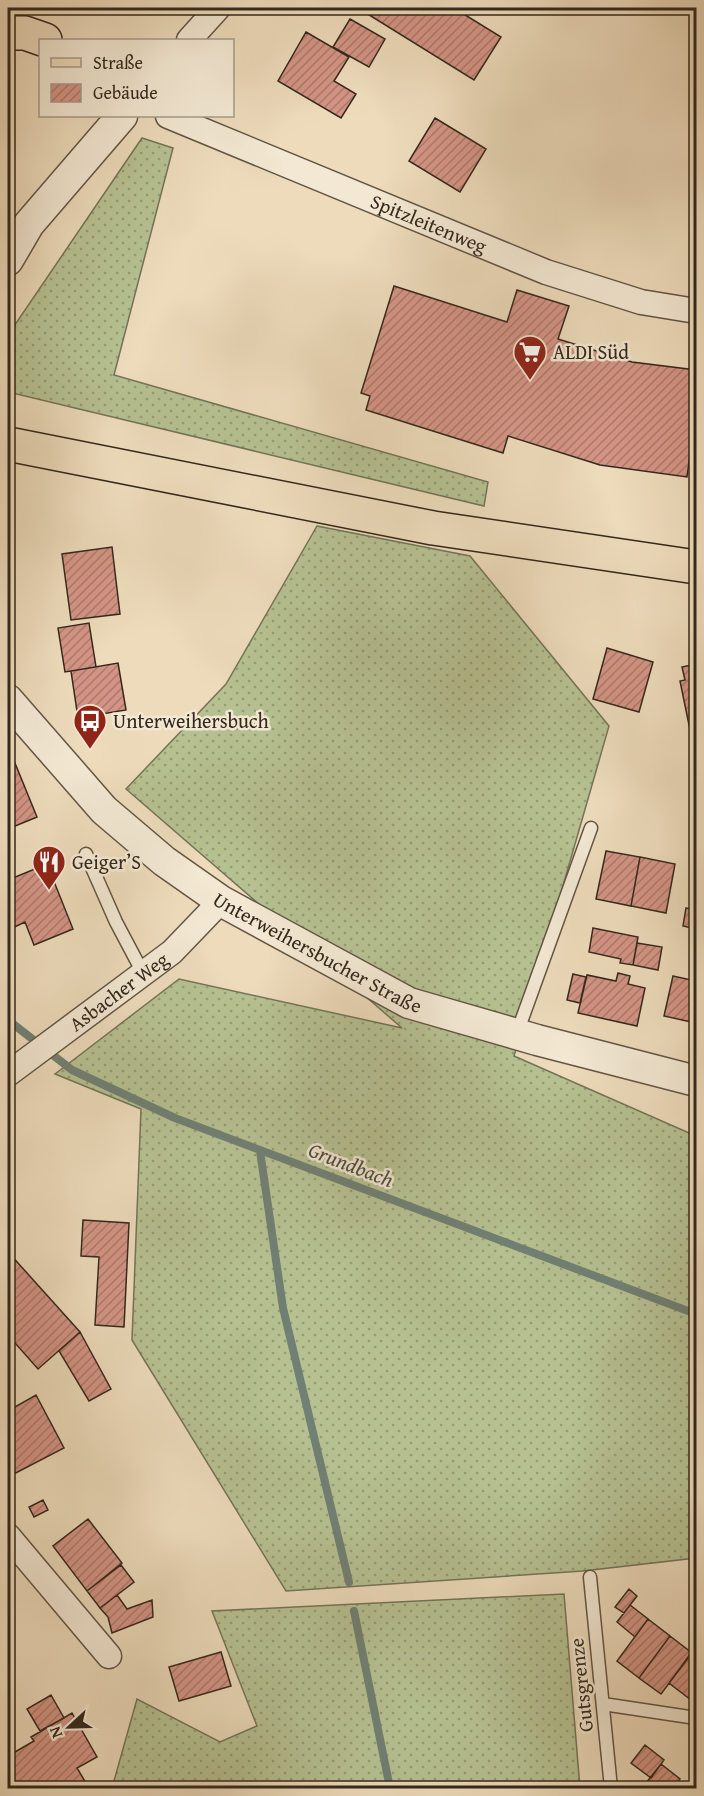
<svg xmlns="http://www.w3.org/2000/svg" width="704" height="1796" font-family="'Gentium Book Plus',serif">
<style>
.grass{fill:url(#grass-dots);stroke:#747457;stroke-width:1.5}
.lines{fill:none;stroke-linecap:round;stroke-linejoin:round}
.stream{stroke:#708074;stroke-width:8}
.building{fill:url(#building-hatch);stroke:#33281c;stroke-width:1.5}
.service-casing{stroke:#625544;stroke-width:15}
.minor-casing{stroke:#625544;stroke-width:27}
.tertiary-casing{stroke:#625544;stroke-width:33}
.primary-casing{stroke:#33281c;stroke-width:36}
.service{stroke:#f3e8d3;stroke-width:12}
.minor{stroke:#f3e8d3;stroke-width:24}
.tertiary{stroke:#f3e8d3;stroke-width:30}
.primary{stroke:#eddbbb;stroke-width:33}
.labels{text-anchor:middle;stroke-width:5;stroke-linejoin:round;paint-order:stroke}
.street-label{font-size:20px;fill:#33281c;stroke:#f3e8d3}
.poi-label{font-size:20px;fill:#33281c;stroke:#f3e8d3;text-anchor:start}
.water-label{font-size:21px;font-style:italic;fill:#4c4d41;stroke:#f3e8d3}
</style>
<defs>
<pattern id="grass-dots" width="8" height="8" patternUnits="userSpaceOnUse" patternTransform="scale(1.5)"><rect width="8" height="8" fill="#b6c192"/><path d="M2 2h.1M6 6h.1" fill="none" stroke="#959d76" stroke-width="1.8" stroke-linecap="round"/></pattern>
<pattern id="building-hatch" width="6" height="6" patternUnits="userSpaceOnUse" patternTransform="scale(1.5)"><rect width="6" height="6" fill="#d49485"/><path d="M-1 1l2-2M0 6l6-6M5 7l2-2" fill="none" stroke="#ad796c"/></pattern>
</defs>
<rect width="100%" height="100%" fill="#eddbbb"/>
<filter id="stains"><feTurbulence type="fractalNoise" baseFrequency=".00333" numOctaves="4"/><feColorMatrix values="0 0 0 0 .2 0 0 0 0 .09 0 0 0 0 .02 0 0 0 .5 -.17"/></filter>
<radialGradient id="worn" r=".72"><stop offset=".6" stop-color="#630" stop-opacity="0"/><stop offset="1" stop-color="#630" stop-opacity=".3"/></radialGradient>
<path class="grass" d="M142 138 173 148 114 375 488 482 484 506 8 392V335Z
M317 526 470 556 609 726 514 1056 696 1136V1558L583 1571 286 1591 132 1340 141 1109 55 1074 179 979 402 1028 126 789 226 684Z
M564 1594 580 1788H112L137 1699 220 1742 257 1726 212 1611Z"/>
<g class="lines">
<path class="stream" d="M8 1020 72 1070 175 1118 696 1314
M260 1151 283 1308 349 1582
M354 1611 390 1788"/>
</g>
<path class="building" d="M370 8H454L501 37 474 80 366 13Z
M350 19 385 39 369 67 333 47Z
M306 32 349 57 334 81 356 94 341 118 278 81Z
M435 118 486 149 460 192 409 161Z
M394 286 507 322 517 290 569 306 558 339 632 362 696 370V408L687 477 600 465 508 436 503 453 366 410 370 396 361 393Z
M112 547 120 614 71 620 62 554Z
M89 623 96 667 65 672 58 628Z
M607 648 653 662 639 712 593 699Z
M118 663 126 710 78 718 71 671Z
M696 664V759L680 681 685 680 682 667Z
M8 746 37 817 8 829Z
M606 851 640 857 631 906 596 899Z
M640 857 675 864 666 913 631 906Z
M47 864 73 929 34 945 25 922 8 930V880Z
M686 908 696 910V929L683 926Z
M593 928 638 937 633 965 620 963 621 959 589 952Z
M637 943 662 947 658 970 633 965Z
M618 973 630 976 628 984 645 988 637 1026 578 1013 587 975 616 981Z
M573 974 586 977 580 1003 567 1000Z
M673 976 696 981V1023L664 1016Z
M83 1220 129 1223 124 1327 95 1325 99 1257 81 1256Z
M9 1253 80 1332 38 1369 8 1335Z
M80 1332 111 1389 89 1401 59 1351Z
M36 1395 64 1448 8 1477V1411Z
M43 1500 48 1510 34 1517 29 1507Z
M88 1519 122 1563 87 1591 53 1546Z
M121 1565 134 1582 100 1608 87 1591Z
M629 1589 637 1596 624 1613 615 1607Z
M117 1595 127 1609 152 1600 153 1617 112 1633 108 1617 100 1608Z
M630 1605 648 1619 635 1637 617 1622Z
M648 1619 670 1636 639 1678 617 1661Z
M670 1636 692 1653 661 1694 639 1678Z
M696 1646V1693L691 1700 669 1683Z
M221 1652 231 1686 179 1701 169 1667Z
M51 1695 64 1718 40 1731 27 1709Z
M72 1713 97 1757 77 1768 89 1788H53L47 1785 45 1788H20L8 1782V1756L34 1741 31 1737Z
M645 1745 664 1760 651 1778 631 1763Z
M661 1764 680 1779 673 1788H642Z"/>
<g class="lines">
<g class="service-casing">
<path id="service" d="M86 854 116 922 143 973
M517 1033 591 828
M590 1577 611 1788
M603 1704 696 1718"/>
</g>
<g class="minor-casing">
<g id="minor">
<path d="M189 40 218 8"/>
<path id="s1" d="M168 116 546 272 641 302 696 311"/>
<path id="s2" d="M8 1074 172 952 221 901"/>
<path d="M8 1536 109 1656"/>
</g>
</g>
<g class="tertiary-casing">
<g id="tertiary">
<path d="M8 260 29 224 122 116"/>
<path id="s3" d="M8 700 104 810 164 861 221 901 409 1003 537 1040 696 1081"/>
</g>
</g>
<g class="primary-casing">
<path id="primary" d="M8 33H25L45 40
M8 444 433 528 696 567"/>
</g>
<use href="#service" class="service"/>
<use href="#minor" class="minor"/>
<use href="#tertiary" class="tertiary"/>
<use href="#primary" class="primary"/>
</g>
<defs>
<g id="supermarket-pin" transform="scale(1.725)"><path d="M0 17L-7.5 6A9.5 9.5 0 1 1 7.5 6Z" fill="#8f2418" stroke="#f3e8d3"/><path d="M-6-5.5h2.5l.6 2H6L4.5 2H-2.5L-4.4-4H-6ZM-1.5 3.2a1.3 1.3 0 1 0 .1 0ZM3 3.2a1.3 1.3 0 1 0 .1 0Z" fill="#fff"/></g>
<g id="bus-pin" transform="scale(1.725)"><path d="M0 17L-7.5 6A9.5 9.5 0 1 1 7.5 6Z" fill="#8f2418" stroke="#f3e8d3"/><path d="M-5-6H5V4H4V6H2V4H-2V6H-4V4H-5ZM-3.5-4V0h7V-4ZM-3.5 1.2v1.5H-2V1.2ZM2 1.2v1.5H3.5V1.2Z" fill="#fff"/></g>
<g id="restaurant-pin" transform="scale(1.725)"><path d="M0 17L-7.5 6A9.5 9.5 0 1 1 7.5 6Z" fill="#8f2418" stroke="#f3e8d3"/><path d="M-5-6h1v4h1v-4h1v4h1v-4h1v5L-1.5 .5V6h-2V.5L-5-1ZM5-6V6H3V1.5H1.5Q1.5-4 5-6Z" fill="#fff"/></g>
</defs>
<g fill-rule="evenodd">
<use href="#supermarket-pin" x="530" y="352"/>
<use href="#bus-pin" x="90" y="721"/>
<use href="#restaurant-pin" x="49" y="862"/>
</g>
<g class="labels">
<g class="street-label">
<text dy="7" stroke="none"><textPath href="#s1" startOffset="282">Spitzleitenweg</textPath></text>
<text dy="7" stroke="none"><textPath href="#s3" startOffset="404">Unterweihersbucher Straße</textPath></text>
<text dy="7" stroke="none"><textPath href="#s2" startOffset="138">Asbacher Weg</textPath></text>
<text transform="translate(581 1685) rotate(-96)" y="7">Gutsgrenze</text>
</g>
<g class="poi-label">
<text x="553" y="359">ALDI Süd</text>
<text x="113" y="728">Unterweihersbuch</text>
<text x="72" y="869">Geiger’S</text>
</g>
<g class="water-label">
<text transform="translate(351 1165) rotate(21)" y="7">Grundbach</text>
</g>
</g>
<rect width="704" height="1796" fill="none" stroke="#eddbbb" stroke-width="30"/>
<rect x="9" y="9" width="686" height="1778" fill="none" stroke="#33281c" stroke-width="3"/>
<rect x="15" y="15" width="674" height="1766" fill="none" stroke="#33281c" stroke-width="1.5"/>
<rect x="39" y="39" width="195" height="78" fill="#f3e8d3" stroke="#a69b8a" stroke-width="1.5"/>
<rect x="51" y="58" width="30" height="9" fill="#eddbbb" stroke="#a69b8a" stroke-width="1.5"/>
<text x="93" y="69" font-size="18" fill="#33281c">Straße</text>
<rect x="51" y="84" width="30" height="18" fill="url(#building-hatch)" stroke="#a69b8a" stroke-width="1.5"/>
<text x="93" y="99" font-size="18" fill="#33281c">Gebäude</text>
<g transform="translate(69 1727) rotate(248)" stroke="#f3e8d3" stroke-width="4.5" paint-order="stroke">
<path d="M0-4.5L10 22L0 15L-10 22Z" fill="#33281c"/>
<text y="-9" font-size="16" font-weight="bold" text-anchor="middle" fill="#33281c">N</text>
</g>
<rect width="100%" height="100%" filter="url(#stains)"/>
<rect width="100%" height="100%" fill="url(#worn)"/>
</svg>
